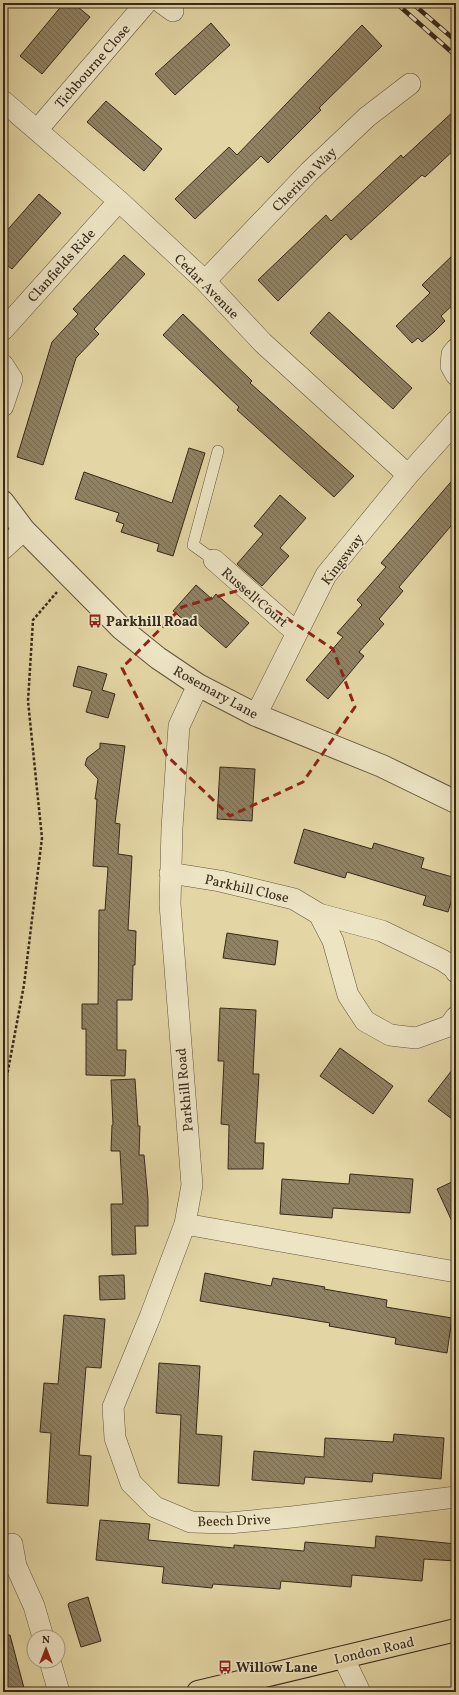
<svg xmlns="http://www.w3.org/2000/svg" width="459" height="1695" font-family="Vollkorn,serif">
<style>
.building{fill:url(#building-back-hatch);stroke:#37291b}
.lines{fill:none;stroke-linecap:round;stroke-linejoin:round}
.service-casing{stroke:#62543d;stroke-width:12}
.minor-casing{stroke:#62543d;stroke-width:22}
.tertiary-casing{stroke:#62543d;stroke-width:24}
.primary-casing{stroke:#37291b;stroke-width:24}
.path{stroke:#37291b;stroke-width:2.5;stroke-dasharray:3 2;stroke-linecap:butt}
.service{stroke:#ede4c4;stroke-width:11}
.minor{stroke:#ede4c4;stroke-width:21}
.tertiary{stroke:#ede4c4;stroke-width:22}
.primary{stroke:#e3d5a4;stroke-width:22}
.rail-casing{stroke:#37291b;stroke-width:4.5}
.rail{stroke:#ede4c4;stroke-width:3;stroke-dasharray:9;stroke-linecap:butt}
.marked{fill:none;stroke:#8f2418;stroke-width:3;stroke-dasharray:8 5;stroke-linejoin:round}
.labels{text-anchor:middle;stroke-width:3.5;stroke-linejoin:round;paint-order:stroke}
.street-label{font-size:14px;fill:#37291b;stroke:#ede4c4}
.poi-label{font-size:14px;font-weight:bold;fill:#37291b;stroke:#ede4c4;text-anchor:start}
</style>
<defs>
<pattern id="building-back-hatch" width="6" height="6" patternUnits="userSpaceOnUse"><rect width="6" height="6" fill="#908262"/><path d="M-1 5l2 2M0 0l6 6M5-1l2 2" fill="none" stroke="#766a50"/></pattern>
</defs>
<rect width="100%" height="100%" fill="#e3d5a4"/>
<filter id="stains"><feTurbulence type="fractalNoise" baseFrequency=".005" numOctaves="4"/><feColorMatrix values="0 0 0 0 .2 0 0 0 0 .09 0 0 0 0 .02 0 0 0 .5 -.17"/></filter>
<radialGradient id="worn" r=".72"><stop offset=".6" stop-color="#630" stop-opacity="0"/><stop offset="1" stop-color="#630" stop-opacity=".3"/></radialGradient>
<path class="building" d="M64 3H73L90 17 42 74 20 56Z
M211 23 230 45 175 95 155 74Z
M362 25 382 46 319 108 321 110 268 163 261 156 195 219 175 199 229 147 237 155Z
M106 101 162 149 144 171 87 122Z
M456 109V148L425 177 422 175 351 240 346 234 278 301 258 280 326 215 331 221 401 155 403 158Z
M39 194 61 213 12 269 3 262V235Z
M456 252V302L441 316 445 321 434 332 422 342 418 338 412 343 396 326 430 293 422 285Z
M124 255 145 274 94 329 99 334 76 358 43 465 17 457 52 342 78 314 73 309Z
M329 312 412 388 393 409 310 333Z
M183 314 252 381 250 383 354 476 334 497 237 410 239 407 163 335Z
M189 448 205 453 173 556 157 551 159 544 121 532 124 524 116 521 119 513 75 499 84 472 172 503Z
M456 476V520L399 587 403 591 379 619 384 624 359 652 364 656 328 699 306 680 343 637 337 633 362 605 357 600 386 567 381 563Z
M280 495 306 518 280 548 289 556 262 586 237 564 263 534 254 526Z
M196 585 212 599 216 594 249 623 226 648 194 620 190 625 173 611Z
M78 666 107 674 102 690 115 694 108 718 86 712 92 691 73 686Z
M100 743 125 746 115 823 120 824 118 854 132 856 128 930 136 931 135 965H133L132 1000H117V1050H126L125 1076 86 1075V1029H82V1004H98L99 910H105L108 867 93 866 97 799H95L98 779 85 765 87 758 100 748Z
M220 767 255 769 252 821 217 819Z
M304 829 372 849 374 843 424 858 421 868 456 878V886L448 912 423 905 426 896 347 872 345 878 294 863Z
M227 933 278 941 275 965 223 958Z
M220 1008 256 1010 253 1074H259L255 1143H264L263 1169H228L229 1125 221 1124 224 1061H218Z
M340 1048 393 1086 373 1114 320 1076Z
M456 1065V1122L428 1101Z
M135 1079 138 1126H140L139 1155H144L148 1199V1226H135L136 1254 112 1255 111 1204H123L120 1151H111L112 1125H113L111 1080Z
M350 1174 413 1179 410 1213 333 1208 332 1218 280 1214 282 1179 349 1184Z
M456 1180V1230L437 1189Z
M205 1273 271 1286 273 1278 325 1287 324 1289 387 1300 386 1307 452 1318 447 1353 395 1344 396 1338 329 1326 330 1323 200 1301Z
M124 1275 125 1299 100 1300 99 1276Z
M64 1315 105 1319 101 1368 86 1367 79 1455 91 1456 88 1506 47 1503 51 1433 40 1432 44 1383 58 1384Z
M159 1363 200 1366 196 1434 222 1436 219 1486 178 1483 181 1415 156 1413Z
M394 1434 444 1438 441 1479 373 1473 372 1482 305 1477 304 1484 252 1480 254 1451 324 1457 325 1438 393 1442Z
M100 1520 150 1524 148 1540 234 1548V1545L304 1551 305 1542 375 1548 376 1536 456 1544V1561L424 1559 422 1581 352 1575 351 1587 281 1581 280 1589 213 1584 212 1588 162 1583 164 1567 96 1560Z
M88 1597 101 1641 81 1647 68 1605 69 1603Z
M3 1635H10L24 1688 8 1692H3Z"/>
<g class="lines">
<g class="service-casing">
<path id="service" d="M214 560 193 545 218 451"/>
</g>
<g class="minor-casing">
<path id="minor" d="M162 3 173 11
M3 101 119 201 205 281 263 343 408 475
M37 130 146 3
M205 281 309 172 367 117 410 84
M3 330 119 201
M456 349 452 354 451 366 456 375
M3 365 12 379 3 406
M3 549 24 530
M214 560 297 633
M198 685 179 726 172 828 170 904 192 1185 185 1224 456 1272
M256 715 326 575 408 475 456 421
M170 873 220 881 294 899 319 914 382 931 442 960 454 968 456 972
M319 914 333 941 348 995 365 1021 390 1035 416 1038 449 1026 456 1017
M185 1224 150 1317 113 1407 115 1438 131 1483 155 1507 191 1522 229 1523 292 1517 456 1497
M12 1544 16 1566 34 1606 43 1637
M343 1657 360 1692
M50 1661 59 1692"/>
</g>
<g class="tertiary-casing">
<path id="tertiary" d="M3 502 24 530 122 629 158 658 198 685 256 715 382 766 456 802"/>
</g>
<g class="primary-casing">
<path id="primary" d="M198 1692 456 1630"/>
</g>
<path class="path" d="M3 1097 24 985 42 838 28 701 33 620 57 592"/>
<use href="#service" class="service"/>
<use href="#minor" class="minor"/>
<use href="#tertiary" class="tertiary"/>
<use href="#primary" class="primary"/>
<g class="rail-casing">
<path id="rail" d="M396 3 456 56
M412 3 456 41"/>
</g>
<use href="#rail" class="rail"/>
</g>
<path class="marked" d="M243 589 333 649 355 707 303 782 230 816 167 756 122 668 182 607Z"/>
<defs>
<g id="bus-bare" transform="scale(1.08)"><path d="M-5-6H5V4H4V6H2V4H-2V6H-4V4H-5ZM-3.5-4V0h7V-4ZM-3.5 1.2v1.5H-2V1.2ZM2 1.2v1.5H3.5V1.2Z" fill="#8f2418" stroke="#ede4c4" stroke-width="2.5" paint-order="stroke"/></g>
</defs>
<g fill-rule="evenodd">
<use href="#bus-bare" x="95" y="621"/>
<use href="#bus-bare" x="225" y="1667"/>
</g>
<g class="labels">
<g class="street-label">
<text transform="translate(92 66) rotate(-49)" y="5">Tichbourne Close</text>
<text transform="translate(304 179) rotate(-45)" y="5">Cheriton Way</text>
<text transform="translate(61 265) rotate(-48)" y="5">Clanfields Ride</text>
<text transform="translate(207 286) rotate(45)" y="5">Cedar Avenue</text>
<text transform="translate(342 559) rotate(-53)" y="5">Kingsway</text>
<text transform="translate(255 597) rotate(41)" y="5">Russell Court</text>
<text transform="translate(216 692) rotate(29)" y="5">Rosemary Lane</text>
<text transform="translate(247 888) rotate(13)" y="5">Parkhill Close</text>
<text transform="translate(184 1090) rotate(-95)" y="5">Parkhill Road</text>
<text transform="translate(234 1520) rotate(-2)" y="5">Beech Drive</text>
<text transform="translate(374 1650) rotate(-13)" y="5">London Road</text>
</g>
<g class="poi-label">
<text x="106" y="626">Parkhill Road</text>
<text x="236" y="1672">Willow Lane</text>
</g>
</g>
<rect width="459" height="1695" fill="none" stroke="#e3d5a4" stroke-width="16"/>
<rect x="4" y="4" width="451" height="1687" fill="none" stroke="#37291b" stroke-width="2"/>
<rect x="8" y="8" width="443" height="1679" fill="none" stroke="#37291b"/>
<g transform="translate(46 1649)"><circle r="19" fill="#ede4c4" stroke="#a49980"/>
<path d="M0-3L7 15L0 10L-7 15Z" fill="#8f2418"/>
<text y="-6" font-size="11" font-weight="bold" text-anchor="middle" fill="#37291b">N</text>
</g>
<rect width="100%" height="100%" filter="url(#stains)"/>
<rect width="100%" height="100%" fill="url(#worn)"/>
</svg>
